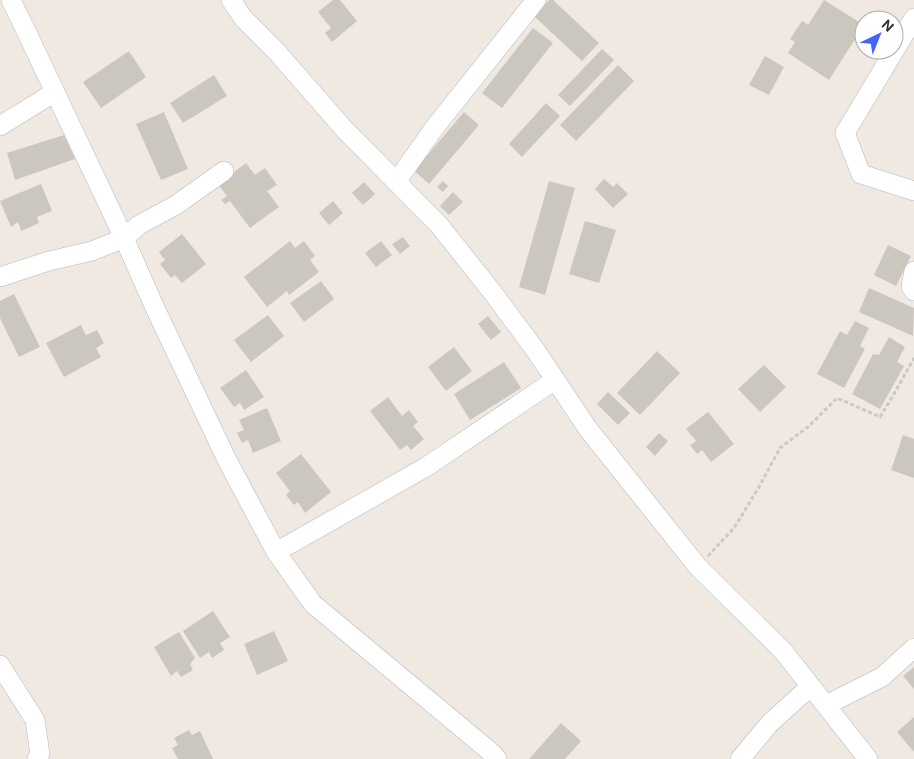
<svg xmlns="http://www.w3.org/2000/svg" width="914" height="759" font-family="'DM Sans',sans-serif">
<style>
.building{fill:#cbc7bf}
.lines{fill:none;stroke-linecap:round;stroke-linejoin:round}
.minor-casing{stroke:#b4b7c1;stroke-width:20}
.path{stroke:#c9c9c9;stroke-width:3;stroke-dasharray:4 2.5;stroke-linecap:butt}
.minor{stroke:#fff;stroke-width:19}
</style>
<rect width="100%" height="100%" fill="#efe9e1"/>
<path class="building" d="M333 0H340L357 21 332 42 325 33 331 28 318 12Z
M549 0H553L599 43 582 61 534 16Z
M824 0 864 25 829 80 788 53 795 42 790 39 802 21 808 25Z
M533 28 553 43 502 108 482 93Z
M602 49 614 60 570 106 558 95Z
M129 51 146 77 101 108 83 82Z
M765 56 784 67 769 95 749 85Z
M618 65 634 81 576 141 560 125Z
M214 75 227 96 183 123 170 103Z
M546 103 560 116 522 157 509 144Z
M164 112 188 169 161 180 136 124Z
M464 112 479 125 429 184 414 171Z
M64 135 75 159 15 180 7 153Z
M246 163 255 175 265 168 277 185 267 191 279 207 250 228 230 201 225 204 221 200 227 196 218 184Z
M604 179 613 187 617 183 628 194 613 208 595 189Z
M443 181 448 186 443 192 437 187Z
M549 181 575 188 545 295 519 287Z
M364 182 375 194 363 205 352 193Z
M41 184 52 211 37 217 39 223 21 231 18 222 11 227 0 201Z
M453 192 463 202 449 215 440 206Z
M333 201 343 213 329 225 319 213Z
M585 221 616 230 599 283 569 274Z
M182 234 206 264 182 283 175 275 171 278 160 264 165 260 159 252Z
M403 237 410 246 400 254 392 244Z
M290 241 295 248 304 241 315 256 310 260 319 272 289 295 287 291 267 307 244 277Z
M381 241 392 255 376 267 365 253Z
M888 245 911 256 896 286 874 275Z
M321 281 334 299 304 322 290 303Z
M869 288 914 308 913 336 859 312Z
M14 294 40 347 19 357 0 318V301Z
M268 315 284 336 251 362 234 340Z
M488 316 501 332 491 340 478 324Z
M855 321 869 328 860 346 865 349 844 388 817 374 840 331 847 335Z
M81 325 86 335 97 330 104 343 96 348 101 357 64 377 46 343Z
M889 337 905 347 897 362 904 366 880 409 852 394 873 354 879 355Z
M454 347 472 371 446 391 428 367Z
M657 351 680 373 640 415 617 393Z
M504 362 521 388 470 420 454 394Z
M764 365 786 387 760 412 738 389Z
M246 370 264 397 244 410 240 403 234 407 220 388Z
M608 392 630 413 618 425 597 404Z
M388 397 402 416 409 410 418 422 413 426 424 439 411 450 407 445 400 450 370 411Z
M267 408 281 441 253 453 248 440 242 443 237 433 244 430 239 420Z
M708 412 734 444 711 462 702 450 697 454 690 445 696 441 686 429Z
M659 433 668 441 655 456 646 447Z
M903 435 914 439V478L891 470Z
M301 454 331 492 305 513 298 502 294 505 286 495 290 491 276 473Z
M213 611 230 637 220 643 224 650 212 658 209 652 200 658 183 631Z
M274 631 288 661 257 675 244 644Z
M179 632 195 658 190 664 193 670 181 677 177 671 171 676 154 647Z
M914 667V689L903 676Z
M914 717V752L897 732Z
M561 723 581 741 565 759H529Z
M189 730 192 735 200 731 213 759H178L172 748 178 745 174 738Z"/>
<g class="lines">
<g class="minor-casing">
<path id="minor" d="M11 0 27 33 124 238 155 308 226 458 276 552 426 467 555 380
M231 0 243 18 276 51 345 130 439 225 493 293 536 351 588 429 698 567 783 651 868 759
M914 18 845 133 861 174 914 191
M0 126 55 92
M396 182 435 127 536 0
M914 271 911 287 914 291
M0 277 49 261 92 251 124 238 139 225 176 205 224 171
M276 552 313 604 492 753 497 759
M0 665 35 720 40 754 37 759
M826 705 882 677 914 648
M740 759 770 723 811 686"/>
</g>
<path class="path" d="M708 556 734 528 759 487 780 448 809 426 837 398 880 417 894 394 914 358"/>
<use href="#minor" class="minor"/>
</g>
<g transform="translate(879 35) rotate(43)"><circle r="24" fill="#ffffff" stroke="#ababab"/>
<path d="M0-4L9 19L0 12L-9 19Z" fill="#4264fb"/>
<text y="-8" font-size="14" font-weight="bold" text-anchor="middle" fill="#2e2e2e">N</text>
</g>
</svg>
